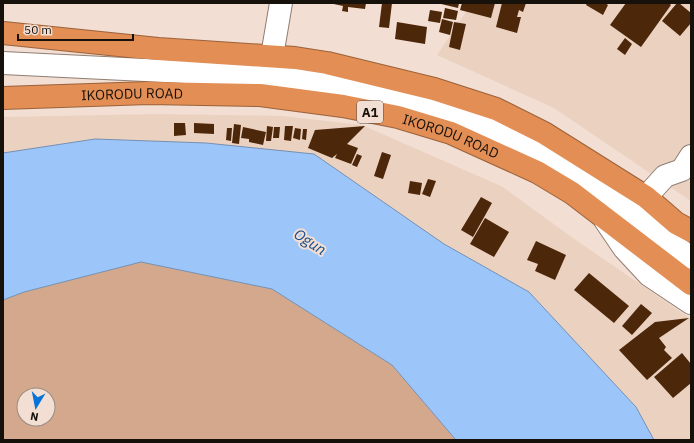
<svg xmlns="http://www.w3.org/2000/svg" width="694" height="443" font-family="'IBM Plex Sans',sans-serif">
<style>
.built{fill:#ebd1c0}
.green{fill:#d3a88c;fill-rule:evenodd}
.water{fill:#9cc6fa;stroke:#7490b3}
.building{fill:#4d270a}
.lines{fill:none;stroke-linecap:round;stroke-linejoin:round}
.minor-casing{stroke:#907e73;stroke-width:24}
.highway-casing{stroke:#9b623b;stroke-width:24}
.minor{stroke:#fff;stroke-width:22}
.highway{stroke:#e28e55;stroke-width:22}
.labels{text-anchor:middle;stroke-width:4;stroke-linejoin:round;paint-order:stroke}
.shield{fill:#f2ded2;stroke:#594e47;stroke-width:1}
.shield-label{font-size:13px;font-weight:bold;fill:#17110c}
.street-label{font-size:14px;fill:#17110c;stroke:#f2ded2}
.water-label{font-size:15px;font-style:italic;fill:#154c8a;stroke:#f2ded2}
</style>
<rect width="100%" height="100%" fill="#f2ded2"/>
<path class="built" d="M472 3H691V201L554 108 437 55Z
M158 114 282 116 362 125 503 187 570 236 691 319V440H654L636 407 529 292 444 244 314 154 206 143 95 139 3 153V117Z"/>
<path class="green" d="M141 262 272 289 392 365 456 440H3V300L24 292ZM24 395H48V419H24Z"/>
<path class="water" d="M95 139 206 143 314 154 444 244 529 292 636 407 654 440H456L392 365 272 289 141 262 24 292 3 300V153Z"/>
<path class="building" d="M329 3H366L365 9 348 7V12L342 11 343 6Z
M382 3H392L389 28 379 27Z
M437 3H459L458 8Z
M462 3H495L491 18 460 10Z
M502 3H526L523 12 519 10 517 17H521L517 33 496 27Z
M587 3H605L608 5 603 15 586 5Z
M626 3H669L671 5 641 47 610 25Z
M677 3H679L691 13V23L680 36 662 21Z
M445 8 458 11 456 20 443 18Z
M430 10 442 12 440 23 428 21Z
M442 19 453 22 450 35 439 32Z
M397 22 427 27 425 44 395 39Z
M454 22 466 24 460 50 449 47Z
M625 38 632 44 625 55 617 49Z
M174 123H185L186 135 174 136Z
M194 123 214 124V134L194 133Z
M234 124 241 125 239 144 232 143Z
M267 126 273 127 271 141H266Z
M285 126H293L291 141 284 140Z
M365 126 347 144 358 148 351 164 335 158 337 154 332 158 308 148 315 130Z
M243 127 266 132 263 145 249 142V139L241 138Z
M274 127H280L279 138H273Z
M227 128H232L231 141 226 140Z
M295 128 301 129 300 140 293 138Z
M303 129H307L306 140 302 139Z
M382 152 391 155 383 179 374 176Z
M357 154 362 156 357 167 352 165Z
M428 179 436 181 430 197 422 194Z
M410 181 422 183 420 195 408 193Z
M481 197 492 203 473 237 461 230Z
M485 218 509 232 494 257 470 244Z
M536 241 566 255 555 280 535 271 538 264 527 260Z
M589 273 629 306 614 323 574 290Z
M641 304 652 313 632 335 622 326Z
M689 318 659 338 666 347 664 350 672 358 647 380 619 350 655 322Z
M682 353 691 364V383L673 398 654 377Z"/>
<g class="lines">
<g class="minor-casing">
<path id="minor" d="M272 56 281 3
M3 63 288 77 343 85 399 97 461 116 520 141 576 173 625 207 691 258
M646 197 665 176 682 170 691 156
M605 220 624 248 649 275 691 303"/>
</g>
<g class="highway-casing">
<g id="highway">
<path d="M3 33 158 49 295 58 327 63 434 89 496 109 544 133 646 197 676 223 691 231"/>
<path id="s1" d="M3 98 149 93 260 95 343 106 398 117 451 133 537 172 572 193 691 284"/>
</g>
</g>
<use href="#minor" class="minor"/>
<use href="#highway" class="highway"/>
</g>
<g class="labels">
<rect class="shield" x="357" y="101" width="26" height="22" rx="3"/>
<g class="shield-label">
<text x="370" y="117">A1</text>
</g>
<g class="street-label">
<text dy="5" stroke="none"><textPath href="#s1" startOffset="129">IKORODU ROAD</textPath></text>
<text dy="5" stroke="none"><textPath href="#s1" startOffset="453">IKORODU ROAD</textPath></text>
</g>
<g class="water-label">
<text transform="translate(310 242) rotate(33)" y="5">Ogun</text>
</g>
</g>
<rect width="694" height="443" fill="none" stroke="#17110c" stroke-width="8"/>
<g transform="translate(36 407) rotate(190)"><circle r="19" fill="#f2ded2" stroke="#9a8c83"/>
<path d="M0-3L7 15L0 10L-7 15Z" fill="#0673db"/>
<text y="-6" font-size="11" font-weight="bold" text-anchor="middle" fill="#17110c">N</text>
</g>
<path d="M18 34v6h115v-6" fill="none" stroke="#17110c" stroke-width="2"/>
<text x="24" y="34" font-size="12" fill="#17110c" stroke="#f2ded2" stroke-width="3" paint-order="stroke">50 m</text>
</svg>
